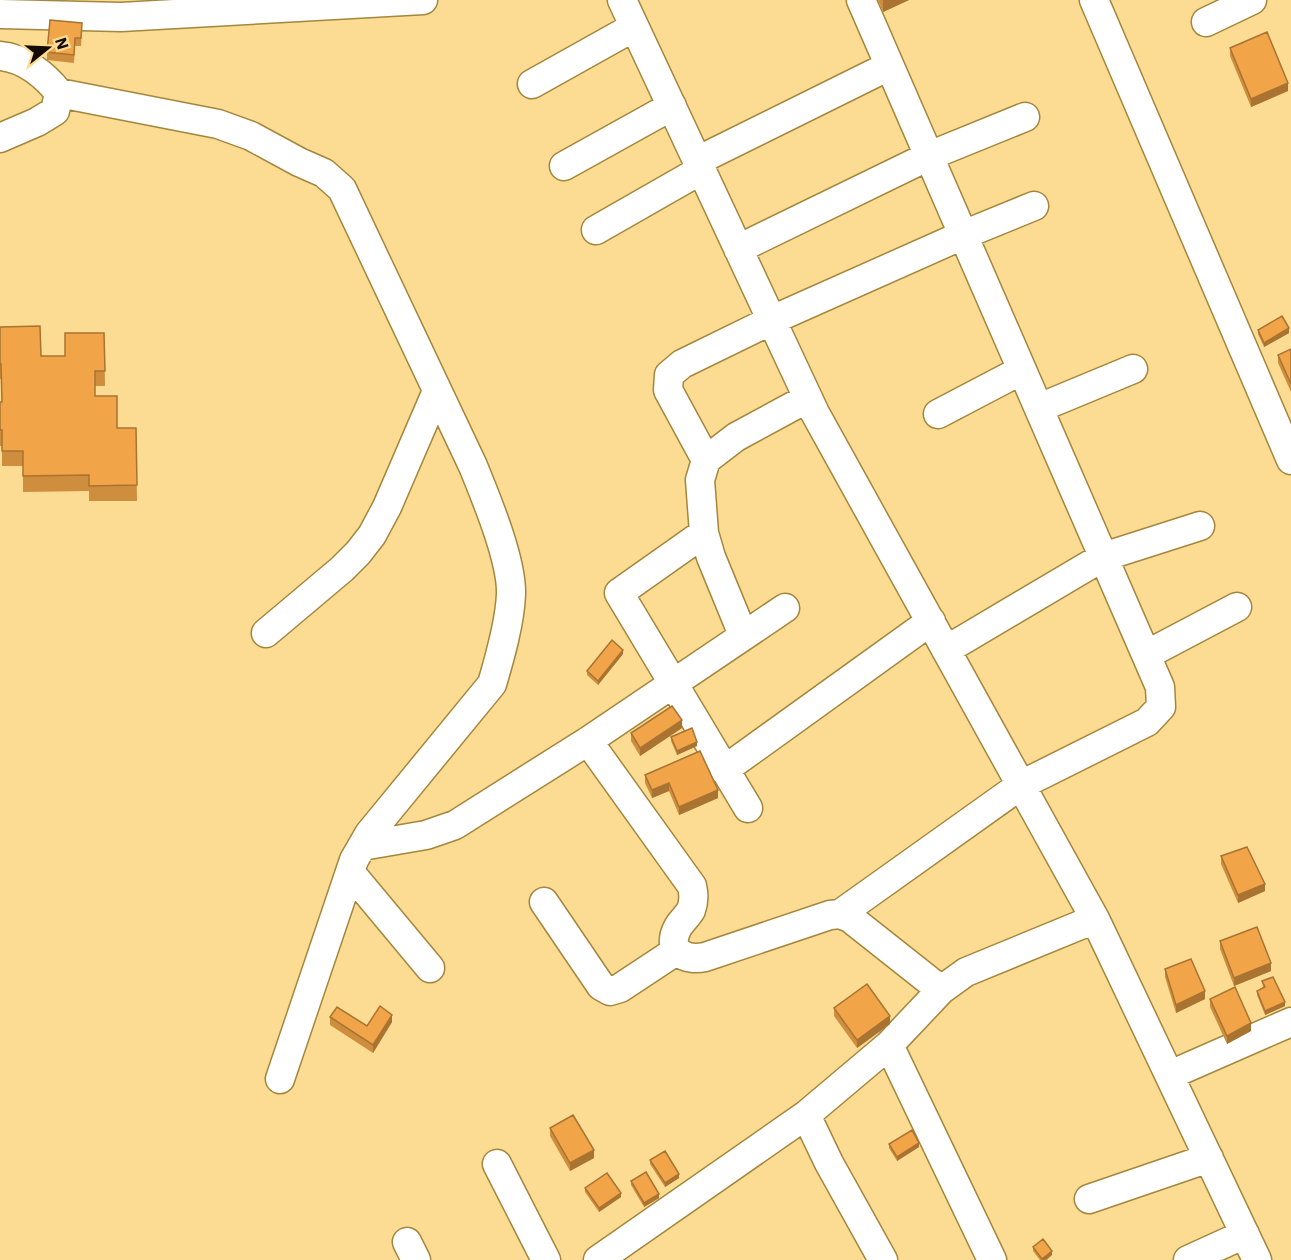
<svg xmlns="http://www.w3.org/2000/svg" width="1291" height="1260" font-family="'IBM Plex Sans',sans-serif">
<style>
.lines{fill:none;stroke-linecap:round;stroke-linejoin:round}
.minor-casing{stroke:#a4863d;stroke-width:31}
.minor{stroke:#fff;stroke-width:28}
.wall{fill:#cf8d3e}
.shaded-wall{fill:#a97332}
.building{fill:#f1a448;stroke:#a97332;stroke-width:1.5}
</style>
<rect width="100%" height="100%" fill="#fcdc92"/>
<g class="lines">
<g class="minor-casing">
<path id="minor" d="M622 0 815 413 1095 919 1257 1260
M1094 0 1291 460
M0 14 121 17 423 0
M1206 22 1252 0
M0 56C24 58 45 75 59 93L55 111 37 122 0 138
M532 84 634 27
M59 93 218 124 251 136 299 162 324 173 342 189 473 466C486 498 512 560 511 594 510 622 500 657 492 684L369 834 354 860 280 1079
M697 161 889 66
M564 166 672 106
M596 230 701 170
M738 249 929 156 1025 117
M1039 408 1133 369
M938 414 1022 370
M706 460 668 390 669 375 682 364 772 320 963 235 1034 206
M704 533 619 593 748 808
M266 633 342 569 358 553 372 535 387 507 437 391
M743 635 711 557 704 533 700 480 706 460 736 437 808 398
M946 650 1103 557 1200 526
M1146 655 1237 607
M588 741 692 886C694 894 694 902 691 910 687 917 680 922 677 929 666 952 686 961 705 957L830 915 840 914 850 918 941 990
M724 770 931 621
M362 846 426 835 455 825 588 741 785 608
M350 872 430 968
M544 902 601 986 610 991 620 988 676 951
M840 914 1021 785 1147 722 1161 707 1160 687 861 0
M889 1045 992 1260
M1170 1075 1291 1022
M497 1164 546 1260
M1089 1199 1209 1158
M407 1242 416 1260
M598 1260 806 1115
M883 1260 829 1163 806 1115 889 1045 941 990 966 972 1095 919
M1188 1260 1245 1234"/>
</g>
<use href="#minor" class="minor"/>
</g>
<path class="wall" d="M878 0H909L883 12Z
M82 31 81 46H75L74 63 47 60V52Z
M1230 48 1288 91 1251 107 1230 56Z
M0 327 41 356H65L104 333 105 386H95V396L117 428H136L137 501H89V491L23 492V466H2V446H0V402H2L1 379H0Z
M1258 330 1289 333 1264 347 1258 334Z
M1291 349V392L1278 363V355Z
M623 654 598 685 587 675V671Z
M682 728 640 756 631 741V733Z
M671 737 697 746 677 755 671 741Z
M645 775 718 798 679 815 669 791 652 798 645 783Z
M1221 856 1265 891 1238 903 1221 864Z
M1220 941 1271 971 1234 986 1220 949Z
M1165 969 1205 999 1176 1013 1165 977Z
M1262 981 1285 1006 1265 1015 1257 995V991L1263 987Z
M1210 999 1251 1031 1227 1044 1210 1007Z
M834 1008 890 1024 857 1048 834 1016Z
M330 1017 367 1026 392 1022 373 1053 330 1025Z
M550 1128 594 1158 570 1171 550 1136Z
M889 1144 919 1147 897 1161 889 1148Z
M650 1160 679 1178 665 1187 650 1164Z
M631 1181 659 1198 644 1207 631 1185Z
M585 1188 621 1197 599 1212 585 1192Z
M1033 1247 1052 1255 1046 1260H1040L1033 1251Z"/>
<path class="shaded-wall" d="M883 0H909L883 12Z
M1288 83V91L1251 107V99Z
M1289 328V333L1264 347V343Z
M623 650V654L598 685V681Z
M682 720V728L640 756V748Z
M697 742V746L677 755V751Z
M669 783V791L652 798V790Z
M718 790V798L679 815V807Z
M1265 884V891L1238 903V895Z
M1271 963V971L1234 986V978Z
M1205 991V999L1176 1013V1005Z
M1285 1002V1006L1265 1015V1011Z
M392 1015V1022L373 1053V1045Z
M890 1016V1024L857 1048V1040Z
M1251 1023V1031L1227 1044V1036Z
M919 1143V1147L897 1161V1157Z
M594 1150V1158L570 1171V1163Z
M679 1174V1178L665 1187V1183Z
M621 1193V1197L599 1212V1208Z
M659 1194V1198L644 1207V1203Z
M1052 1251V1255L1046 1260H1042V1259Z"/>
<path class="building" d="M50 20 82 23 81 38H75L74 55 47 52Z
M1267 32 1288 83 1251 99 1230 48Z
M1282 316 1289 328 1264 343 1258 330Z
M40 326 41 356H65V333H104L105 371H95V396H117V428H136L137 485 89 486V475L23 476V451H2V430H0V402H2L1 364H0V327Z
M1291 349V384L1278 355Z
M612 640 623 650 598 681 587 671Z
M672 706 682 720 640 748 631 733Z
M692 728 697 742 677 751 671 737Z
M700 751 718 790 679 807 669 783 652 790 645 775Z
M1247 847 1265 884 1238 895 1221 856Z
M1257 927 1271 963 1234 978 1220 941Z
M1191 959 1205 991 1176 1005 1165 969Z
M1273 977 1285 1002 1265 1011 1257 991 1265 987 1262 981Z
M867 984 890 1016 857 1040 834 1008Z
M1235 987 1251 1023 1227 1036 1210 999Z
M380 1006 392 1015 373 1045 330 1017 337 1007 367 1026Z
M573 1115 594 1150 570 1163 550 1128Z
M912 1130 919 1143 897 1157 889 1144Z
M665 1151 679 1174 665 1183 650 1160Z
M646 1172 659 1194 644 1203 631 1181Z
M607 1173 621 1193 599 1208 585 1188Z
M1043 1239 1052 1251 1042 1259 1033 1247Z"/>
<g transform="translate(48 48) rotate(72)" stroke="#fcdc92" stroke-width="4.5" paint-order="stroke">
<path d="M0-4.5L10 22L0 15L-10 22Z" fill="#130b00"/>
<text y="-9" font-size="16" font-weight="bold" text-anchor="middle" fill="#130b00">N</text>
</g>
</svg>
